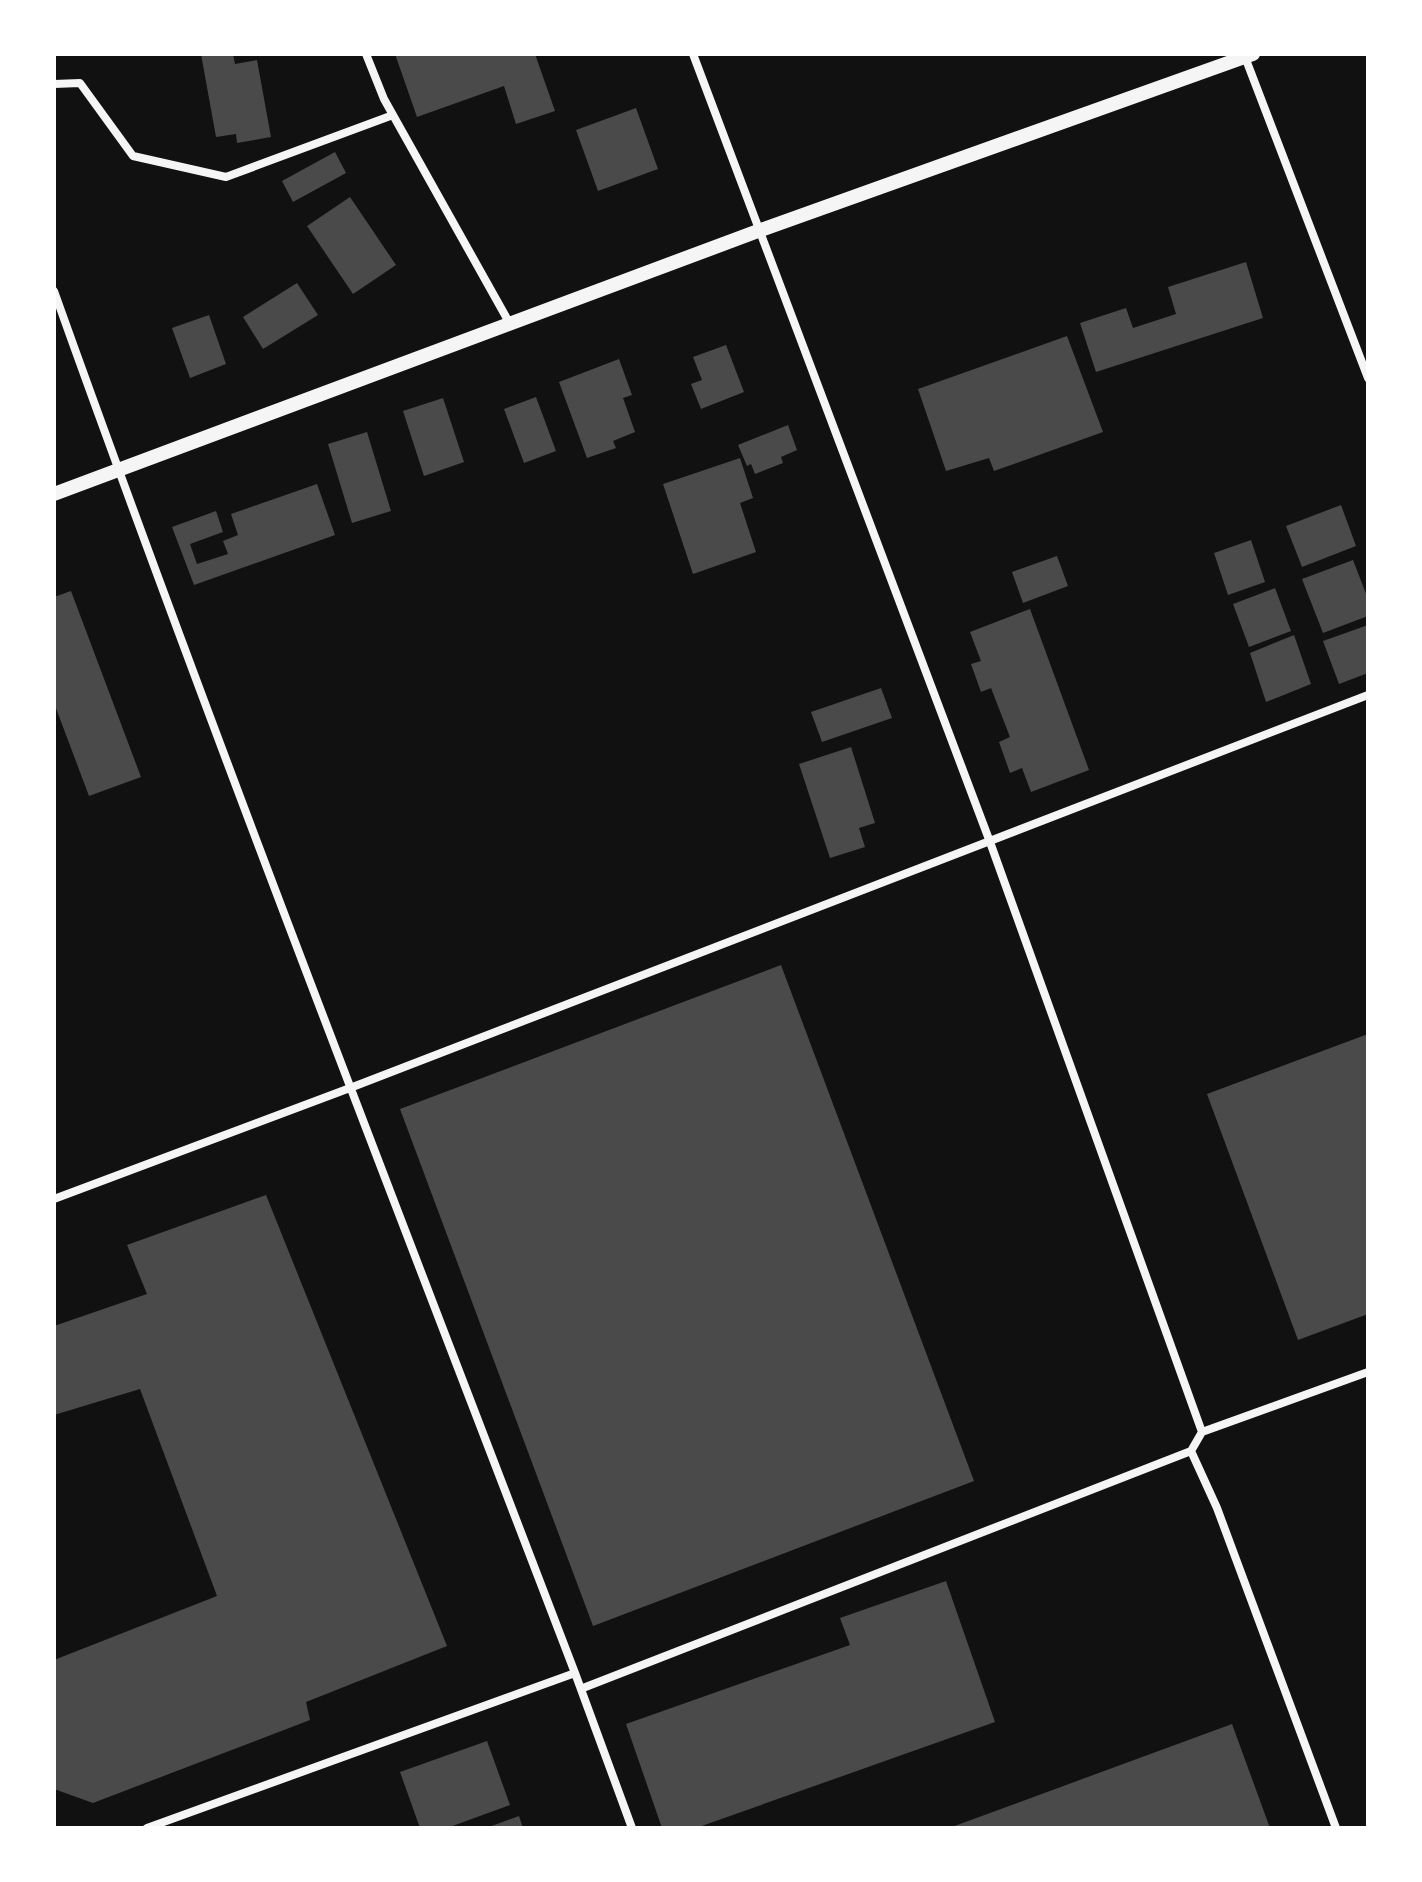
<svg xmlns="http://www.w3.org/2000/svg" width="1422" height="1882" font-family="Overpass,sans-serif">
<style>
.building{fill:#4a4a4a}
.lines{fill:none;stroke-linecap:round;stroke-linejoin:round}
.minor{stroke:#f5f5f5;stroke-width:8}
.tertiary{stroke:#f5f5f5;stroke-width:14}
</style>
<rect width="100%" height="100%" fill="#111"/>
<path class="building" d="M201 54H233L235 64 257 60 271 137 237 143 236 134 216 137Z
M395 54H535L555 111 516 124 504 86 417 117Z
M636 108 658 169 598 191 576 130Z
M335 152 346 173 293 202 282 181Z
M350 197 396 265 353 294 307 226Z
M1246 262 1263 318 1096 372 1080 323 1126 308 1133 328 1176 314 1168 287Z
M297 283 318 315 263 349 243 317Z
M209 315 226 364 190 378 172 328Z
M1067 336 1103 432 994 471 989 458 946 471 918 389Z
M726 345 744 392 701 409 691 384 702 380 693 357Z
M619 359 632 395 623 398 635 432 613 441 616 448 587 458 559 382Z
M536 397 556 451 524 463 504 409Z
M443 398 464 462 424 476 403 411Z
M788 425 797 450 781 457 783 463 755 474 751 464 747 466 738 445Z
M367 432 391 511 352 523 328 444Z
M740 458 753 498 740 503 756 552 693 574 663 484Z
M317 484 335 535 194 585 172 527 216 511 223 532 190 544 197 564 228 554 223 541 238 535 231 514Z
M1341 505 1356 546 1302 567 1286 526Z
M1251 540 1265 582 1228 595 1214 553Z
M1057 556 1068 586 1023 603 1012 572Z
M1353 560 1368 599V616L1323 633 1302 579Z
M1275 588 1291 631 1249 647 1233 604Z
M71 591 141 777 89 796 54 703V597Z
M1030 609 1089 770 1031 792 1022 768 1010 773 999 742 1010 737 991 688 981 692 971 664 981 661 970 632Z
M1368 625V673L1339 684 1323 641Z
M1294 635 1311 684 1266 702 1250 653Z
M881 688 892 718 822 742 811 712Z
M851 747 875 823 859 828 865 847 830 858 799 764Z
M781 965 974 1481 593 1626 400 1109Z
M1368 1034V1314L1298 1340 1207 1094Z
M266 1195 447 1646 306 1702 310 1720 93 1803 54 1789V1660L217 1596 140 1389 54 1415V1326L147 1294 127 1245Z
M946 1581 995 1722 696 1828H662L626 1724 850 1645 840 1618Z
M1232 1724 1270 1828H949Z
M487 1741 510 1805 447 1828H420L400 1772Z
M519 1816 523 1828H486Z"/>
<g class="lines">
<path class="minor" d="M366 54 384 99 510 324
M693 54 990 842 1202 1432
M1245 57 1368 378
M54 84 80 83 133 156 226 177 393 115
M54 291C220 755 399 1213 575 1673
M54 1199 350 1088 1368 695
M1191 1451 1217 1508 1336 1828
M583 1688 1191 1451 1202 1432 1368 1372
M147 1828 575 1673 632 1828"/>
<path class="tertiary" d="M54 494 758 231 1253 54"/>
</g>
<rect width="1422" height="1882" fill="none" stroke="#ffffff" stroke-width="112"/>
</svg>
